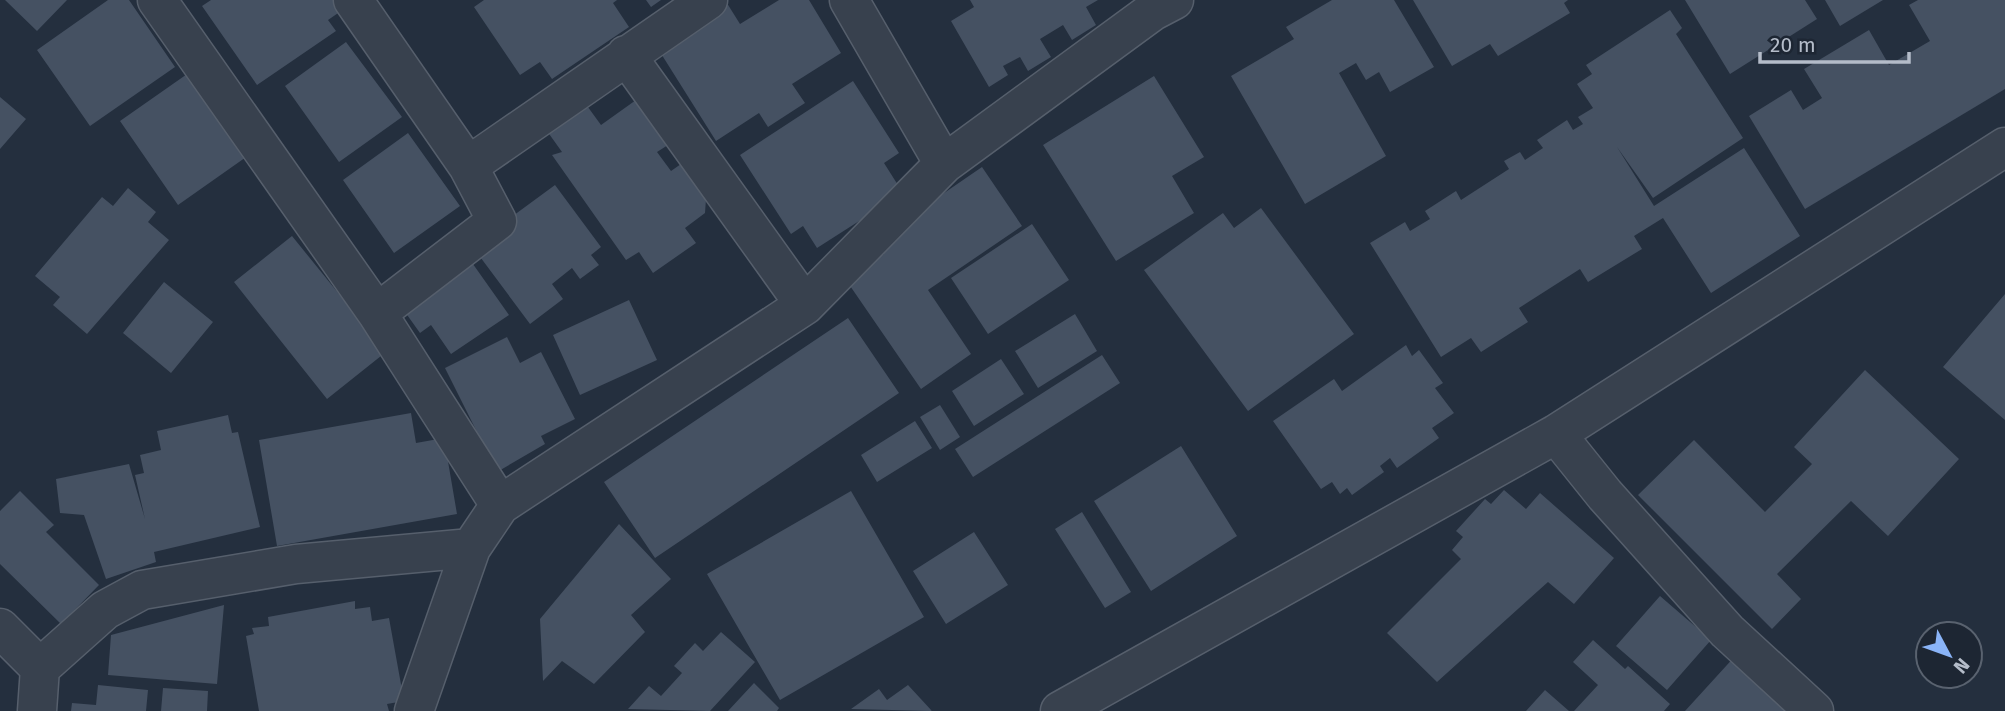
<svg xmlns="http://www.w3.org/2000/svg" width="2005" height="711" font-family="'Fira Sans',sans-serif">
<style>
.building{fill:#455162}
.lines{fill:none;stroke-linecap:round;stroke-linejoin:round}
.minor-casing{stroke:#565f6c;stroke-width:41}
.minor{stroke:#38414e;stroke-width:38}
</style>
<rect width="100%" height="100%" fill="#242f3e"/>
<path class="building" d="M5 0H67L37 31Z
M108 0H129L175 67 90 126 37 50Z
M211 0H338L344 9 328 20 336 31 257 85 202 6Z
M484 0H617L613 3 629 27 552 79 540 62 520 75 474 7Z
M646 0H661L651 7Z
M725 0 740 24 779 0H809L841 53 792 84 805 103 768 127 759 113 716 141 660 52Z
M970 0H1098L1086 7 1096 25 1072 40 1063 25 1040 39 1051 57 1028 71 1020 57 1003 66 1008 75 989 87 951 21 974 7Z
M1332 0H1394L1434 67 1390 92 1379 72 1366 80 1356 63 1339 73 1386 156 1305 204 1231 76 1294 39 1286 27Z
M1413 0H1568L1564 3 1570 13 1498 56 1490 44 1452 66Z
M1685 0H1805L1817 19 1730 74Z
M1825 0H1883L1840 26Z
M1918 0H2005V89L1805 209 1749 116 1791 90 1803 110 1822 98 1804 69 1869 30 1889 65 1930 41 1909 5Z
M1670 10 1682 28 1676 34 1743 138 1653 198 1617 147 1654 206 1744 148 1800 236 1711 293 1663 218 1634 236 1642 249 1588 282 1580 269 1519 308 1528 322 1481 352 1471 338 1441 357 1370 243 1405 222 1410 231 1430 219 1425 211 1456 191 1461 200 1509 169 1504 161 1520 152 1525 160 1543 148 1537 140 1567 120 1573 130 1583 124 1578 117 1593 108 1577 84 1592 74 1586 65Z
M346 42 402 117 339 162 285 86Z
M190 72 249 155 178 205 120 121Z
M1154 76 1204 157 1172 176 1194 213 1116 261 1043 145Z
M853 81 899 153 884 163 903 193 817 248 803 226 791 234 740 155Z
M0 97 26 119 0 149Z
M636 100 668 145 657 152 671 171 681 164 706 199 705 213 685 228 696 243 653 273 639 252 626 260 552 155 562 152 547 131 585 103 601 125Z
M408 133 460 206 394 253 343 180Z
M982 167 1022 226 928 290 971 354 921 389 846 280 884 254 880 237Z
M555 185 601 247 591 255 599 265 580 279 572 268 552 284 563 299 530 324 472 246Z
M128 188 156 212 148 222 169 240 87 334 53 305 60 297 35 276 102 197 113 206Z
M1261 208 1354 334 1248 411 1144 270 1223 213 1234 228Z
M1032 224 1069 280 988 334 951 278Z
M292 236 386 352 327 399 234 282Z
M468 257 509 315 451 354 431 325 420 333 400 305Z
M164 282 213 322 171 373 123 333Z
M2005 294V420L1943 367Z
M629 300 657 360 580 395 553 335Z
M1075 314 1097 351 1038 388 1015 351Z
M848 318 899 393 655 558 604 482Z
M507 337 520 363 541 352 575 419 541 436 545 444 497 472 445 368Z
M1406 345 1412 356 1419 350 1443 383 1435 388 1454 413 1432 428 1439 438 1397 468 1390 458 1380 466 1384 472 1352 495 1347 488 1340 494 1332 482 1321 489 1273 421 1334 379 1342 391Z
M1102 355 1120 383 973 477 955 449Z
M1001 359 1024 394 974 426 952 391Z
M1865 370 1959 459 1888 536 1851 501 1777 574 1801 599 1772 629 1638 495 1694 440 1765 512 1812 464 1794 447Z
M940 405 960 437 940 450 920 417Z
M411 413 416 443 444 438 457 514 277 546 259 440Z
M228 415 232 433 238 432 260 527 154 552 156 562 106 579 84 515 60 513 56 479 129 464 145 519 135 475 144 473 140 455 161 450 157 431Z
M915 421 932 448 877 482 861 455Z
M1181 446 1237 536 1151 591 1094 501Z
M1504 490 1526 509 1540 493 1614 558 1574 604 1548 582 1437 682 1387 633 1461 559 1452 550 1463 537 1456 531 1485 499 1491 504Z
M20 491 54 525 46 532 99 585 61 624 0 564V511Z
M851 491 924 617 780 700 707 574Z
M1082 512 1131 592 1105 608 1055 529Z
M619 524 671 579 631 615 645 632 594 684 562 661 543 681 540 619Z
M974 532 1008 585 946 624 913 571Z
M1660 596 1711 640 1667 690 1616 646Z
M355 601V609L370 607 372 621 389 618 404 701 387 704 389 711H259L246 636 254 634 252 628 269 626 268 617Z
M224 605 217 684 108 675 111 635Z
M721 632 755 662 710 711 628 709 649 686 661 696 682 673 674 666 695 643 703 651Z
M1593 640 1625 669 1628 666 1670 704 1664 711H1574L1598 685 1573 662Z
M1737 654 1793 711H1685Z
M754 683 779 708 777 711H728Z
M98 685 148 690 146 711H71L72 703 96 705Z
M908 685 932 711 851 709 879 689 887 700Z
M163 688 208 691 207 711H161Z
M1545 690 1569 711H1526Z"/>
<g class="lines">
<g class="minor-casing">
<path id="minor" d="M157 0 377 313 500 505
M353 0 468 166 497 221 377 313
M849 0 944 164
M626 55 805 305
M468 166 708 0
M1556 434 1605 495 1727 631 1814 711
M0 628 40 668
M37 711 40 668 105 610 142 590 296 564 471 548
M414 711 471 548 500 505 805 305 944 164 1153 11 1174 0
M1060 711 1556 434 2005 147"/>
</g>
<use href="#minor" class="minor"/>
</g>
<g transform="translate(1949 655) rotate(131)"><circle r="33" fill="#1d2633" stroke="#59626f" stroke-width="2"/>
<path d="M0-5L12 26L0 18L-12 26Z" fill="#8ab4f8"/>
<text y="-10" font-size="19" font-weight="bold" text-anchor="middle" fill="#b4bcc9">N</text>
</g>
<path d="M1760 52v10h149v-10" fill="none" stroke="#b4bcc9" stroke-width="3.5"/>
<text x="1770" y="52" font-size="21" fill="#b4bcc9" stroke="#1d2633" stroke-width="5" paint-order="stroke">20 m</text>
</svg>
